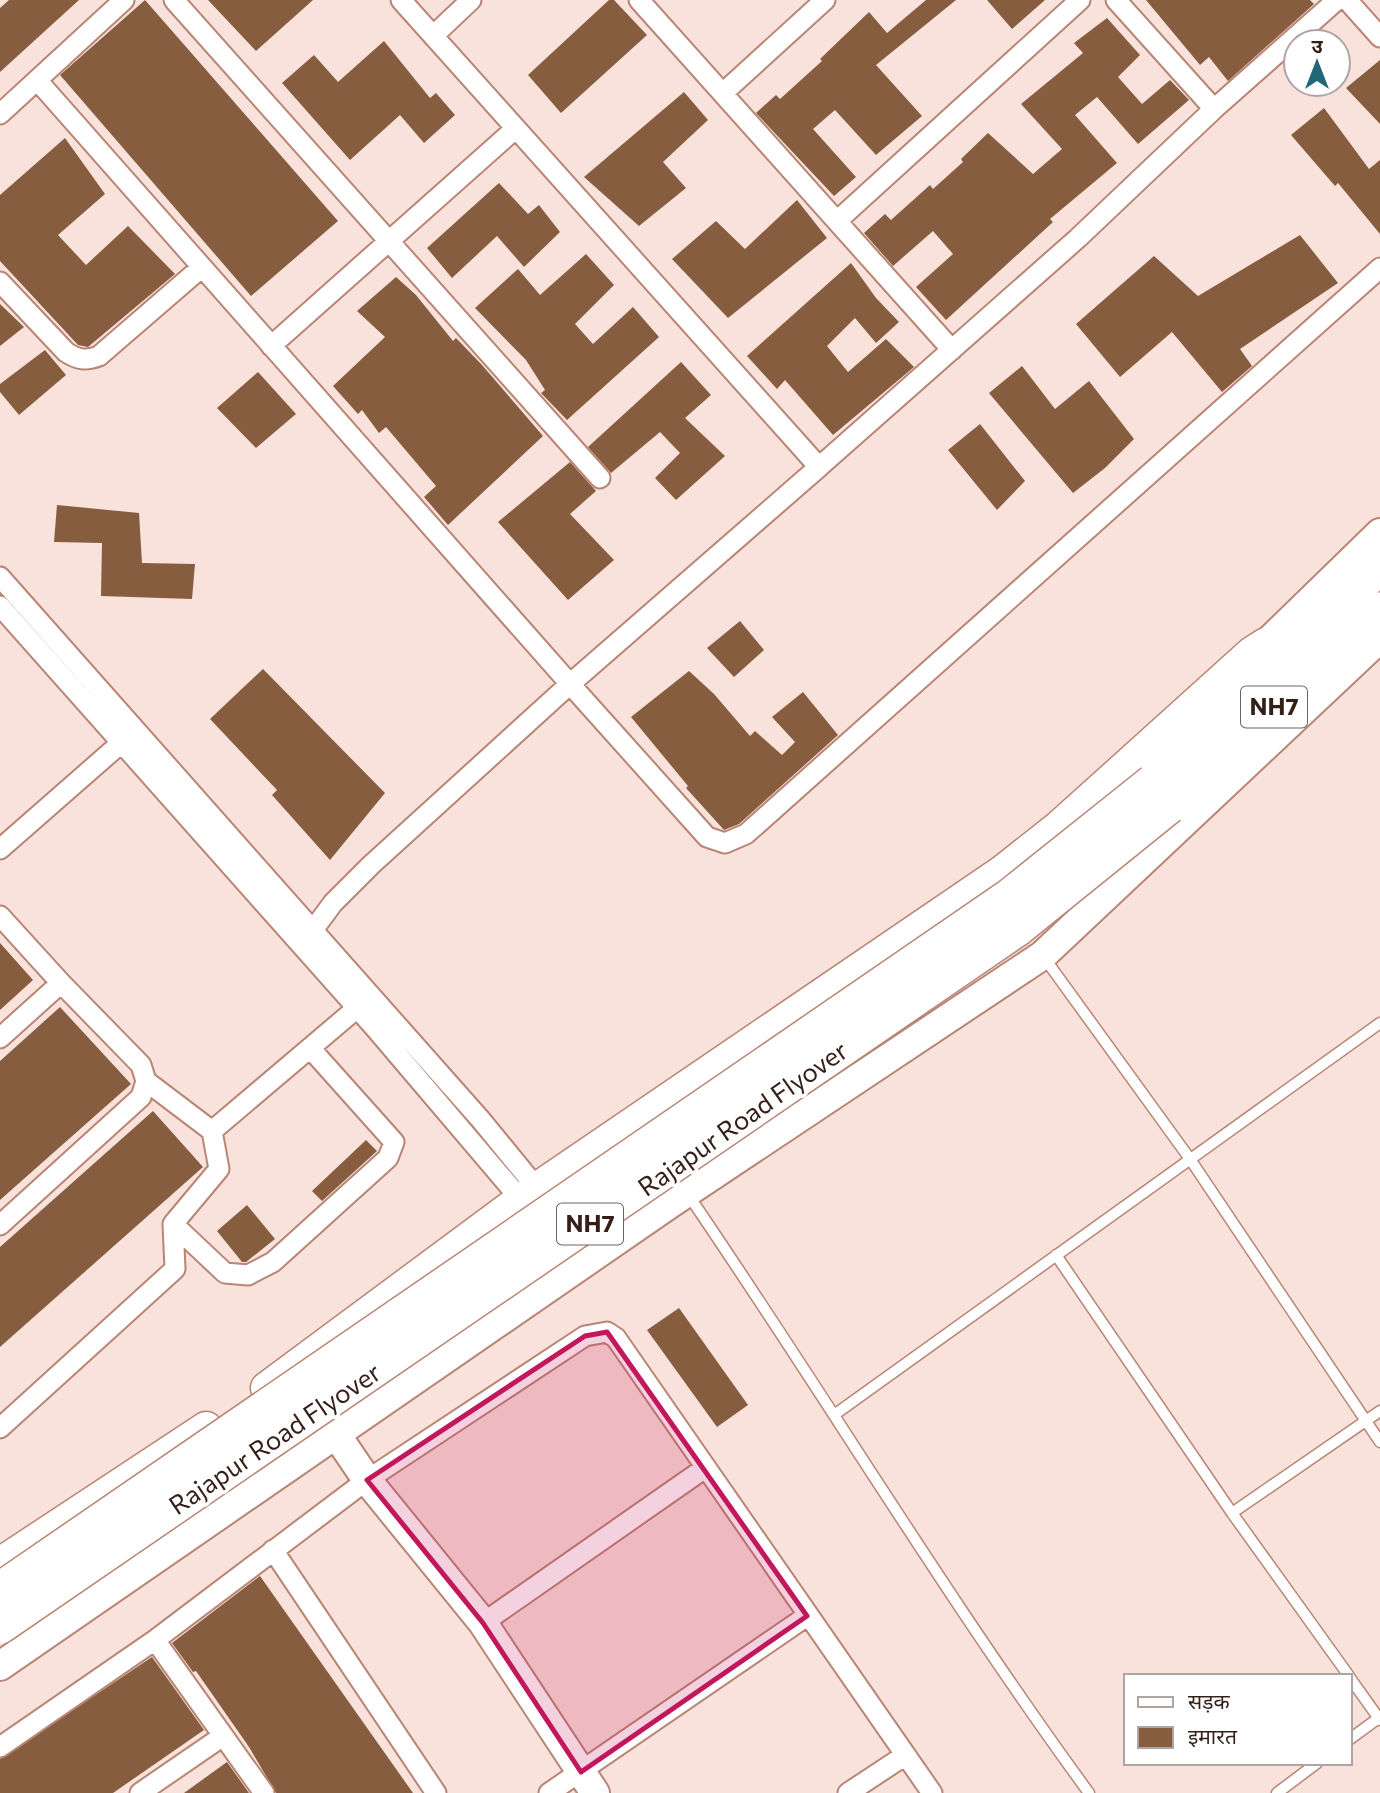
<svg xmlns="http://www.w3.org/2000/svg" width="1380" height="1793" font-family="Commissioner,'Noto Sans Devanagari',sans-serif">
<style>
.building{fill:#865d3f}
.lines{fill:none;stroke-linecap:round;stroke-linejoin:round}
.lane-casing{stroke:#b98574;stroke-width:13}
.street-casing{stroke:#b98574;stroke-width:23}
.secondary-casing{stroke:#b98574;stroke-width:32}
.primary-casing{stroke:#b98574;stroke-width:35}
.highway-casing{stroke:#b98574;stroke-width:38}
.lane{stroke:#fff;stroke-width:10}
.street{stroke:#fff;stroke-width:19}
.secondary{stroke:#fff;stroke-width:28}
.primary{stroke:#fff;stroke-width:32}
.highway{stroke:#fff;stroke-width:35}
.highway-bridge-casing{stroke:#b98574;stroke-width:38;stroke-linecap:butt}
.highway-bridge{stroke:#fff;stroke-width:35}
.marked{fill:#c2185b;fill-opacity:0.2;stroke:#c2185b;stroke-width:5;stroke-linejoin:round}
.labels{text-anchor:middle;stroke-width:7;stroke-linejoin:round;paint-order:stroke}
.shield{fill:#fff;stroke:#70625d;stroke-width:2}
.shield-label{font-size:24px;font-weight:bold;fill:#331f18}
.street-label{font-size:26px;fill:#331f18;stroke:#fff}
</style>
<rect width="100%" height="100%" fill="#f9e2db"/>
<path class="building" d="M9 0H79L0 72V8Z
M145 0 338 221 251 296 60 75Z
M208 0H313L256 51Z
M609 0H614L647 35 561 113 528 75Z
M926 0H956L876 65 922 116 876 155 835 110 813 129 856 177 834 196 756 113 776 95 780 99 822 61 820 59 869 12 887 33Z
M987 0H1045L1012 29Z
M1146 0H1310L1314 4 1228 81 1209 57 1200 65Z
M1107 18 1140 55 1118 77 1142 104 1170 80 1189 100 1138 144 1097 97 1075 115 1117 163 1050 219 1053 222 946 320 916 287 953 254 933 231 893 266 864 233 885 214 891 220 930 185 933 189 963 162 961 159 988 133 1033 174 1062 149 1021 104 1083 53 1074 43Z
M384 41 430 98 436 93 455 115 424 143 400 115 350 160 282 83 314 55 338 82Z
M1380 60V124L1346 88Z
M684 92 708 120 663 162 686 188 639 226 584 177Z
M1324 108 1369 169 1380 160V234L1338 183 1335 186 1291 135Z
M65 138 105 194 58 235 86 265 128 226 175 274 88 347 78 345 0 261V195Z
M499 183 528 214 539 205 560 232 524 267 497 236 452 278 427 248Z
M797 200 827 238 728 318 672 259 716 221 745 249Z
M1300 235 1338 283 1240 349 1252 366 1222 392 1172 332 1120 377 1076 324 1154 256 1198 296Z
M586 254 614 285 575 324 593 344 633 307 659 337 567 420 541 393 545 390 526 360 475 308 518 269 540 295Z
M851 263 876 298 899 322 876 343 855 318 827 346 848 372 886 339 914 367 833 435 785 380 777 389 747 356Z
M396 277 416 295 453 341 456 338 482 365 543 436 448 525 424 497 436 486 386 427 379 433 362 410 358 414 333 386 385 337 357 311Z
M0 304 24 327 0 346Z
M45 350 66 375 19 415 0 392V384Z
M681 362 711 395 685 418 725 456 676 500 655 478 680 453 660 432 611 473 588 447Z
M1022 366 1055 409 1089 381 1134 439 1105 468 1073 493 989 393Z
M258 372 296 414 256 448 217 408Z
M980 424 1025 481 997 510 948 450Z
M570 462 596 491 570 514 614 560 568 600 498 522Z
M57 505 139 513 142 563 195 564 192 599 101 596 102 543 54 542Z
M740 621 764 650 734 677 707 648Z
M263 669 385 793 330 860 272 795 277 790 210 719Z
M689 671 714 694 750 736 755 731 782 755 795 742 772 717 803 692 838 735 739 824 724 830 686 788 688 786 631 717Z
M0 943 33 980 0 1010Z
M60 1007 131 1084 0 1200V1061Z
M153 1111 203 1167 0 1347V1247Z
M366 1140 377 1151 322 1201 312 1191Z
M247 1205 275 1239 246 1262H242L217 1231Z
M679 1308 748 1405 717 1427 647 1330Z
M260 1576 365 1725 413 1793H276L249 1747 196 1671 193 1672 172 1643Z
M152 1657 204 1730 113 1793H0V1759Z
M227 1762 249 1793H184Z"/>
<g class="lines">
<g class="lane-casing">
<path id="lane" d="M1043 956 1190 1159 1380 1442
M687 1193C823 1392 947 1599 1089 1793
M1056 1255 1232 1513 1349 1676
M834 1415 1380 1023
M1232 1513 1380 1411
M1350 1678 1380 1720
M1350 1739 1380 1717
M1277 1793 1317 1763"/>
</g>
<g class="street-casing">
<path id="street" d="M124 0 37 80 570 684 819 467 401 0
M174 0 600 478
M639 0 952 350
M1347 0 1380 37
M433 36 471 0
M723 93 825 0
M1214 109 1337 0
M0 114 37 80
M837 221 1080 0
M0 282 66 352C78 360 86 361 99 356L202 267
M271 346 515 129
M819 467 1078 238 1214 109 1116 0
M0 577 481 1120 544 1197
M0 606 375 1028 528 1208
M0 849 128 737
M0 916 61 983 0 1038
M313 930 333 903 371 865 570 684 707 837 725 843 746 834 1380 268
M146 1081 212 1131
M173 1224 225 1273 248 1275 273 1262 388 1158 394 1142 310 1048
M0 1225 141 1097 146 1081 141 1065 61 983
M0 1428 175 1269 173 1224 219 1169 212 1131 357 1008
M273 1550 436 1793
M483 1623 705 1468
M155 1640 264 1793
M0 1747 155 1640 367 1480 585 1336 607 1332 616 1338 932 1793
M140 1793 223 1736
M549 1793 807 1616
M848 1793 904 1756"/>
</g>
<g class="secondary-casing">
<path id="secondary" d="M1266 644 1380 533
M325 1418 367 1480 483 1623 595 1793
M0 1666 671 1203 1043 955 1380 638"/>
</g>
<g class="primary-casing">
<path id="primary" d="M267 1388 522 1199 1002 872 1059 827 1252 653 1266 644 1300 643
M0 1564 206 1428"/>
</g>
<g class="highway-casing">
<path id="highway" d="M1153 782 1380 566
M1169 806 1380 610"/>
</g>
<use href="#lane" class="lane"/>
<use href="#street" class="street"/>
<use href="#secondary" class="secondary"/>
<use href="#primary" class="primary"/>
<use href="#highway" class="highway"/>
<g class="highway-bridge-casing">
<path id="highway-bridge" d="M0 1590 1009 897 1153 782
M0 1626 1018 928 1169 806"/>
</g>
<use href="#highway-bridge" class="highway-bridge"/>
</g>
<path class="marked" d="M607 1332 807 1616 581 1772 483 1623 367 1480 585 1336Z"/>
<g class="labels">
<g class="shield">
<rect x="1241" y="686.5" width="66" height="41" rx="5"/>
<rect x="557" y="1203.5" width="66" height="41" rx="5"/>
</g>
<g class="shield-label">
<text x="1274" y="715">NH7</text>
<text x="590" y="1232">NH7</text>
</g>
<g class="street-label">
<text transform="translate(743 1119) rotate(-35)" y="9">Rajapur Road Flyover</text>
<text transform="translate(275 1439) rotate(-34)" y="9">Rajapur Road Flyover</text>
</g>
</g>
<rect x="1124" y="1674" width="228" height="91" fill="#ffffff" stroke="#ada5a3" stroke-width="2"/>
<rect x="1138" y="1697" width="35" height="10" fill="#ffffff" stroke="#ada5a3" stroke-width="2"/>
<text x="1188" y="1709" font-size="21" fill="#331f18">सड़क</text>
<rect x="1138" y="1727" width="35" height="21" fill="#865d3f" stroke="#ada5a3" stroke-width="2"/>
<text x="1188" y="1744" font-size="21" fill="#331f18">इमारत</text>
<g transform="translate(1317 63)"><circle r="33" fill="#ffffff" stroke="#ada5a3" stroke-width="2"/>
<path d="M0-5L12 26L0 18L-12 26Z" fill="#226778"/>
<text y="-10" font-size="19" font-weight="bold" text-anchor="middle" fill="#331f18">उ</text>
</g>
</svg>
